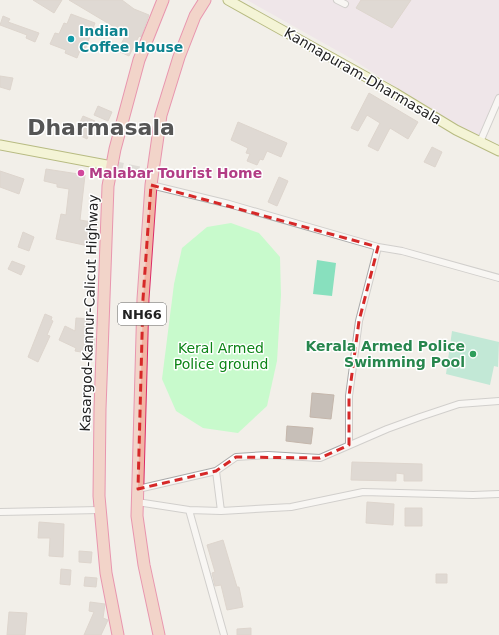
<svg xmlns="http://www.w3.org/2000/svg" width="499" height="635" font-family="'DejaVu Sans',sans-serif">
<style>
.industrial{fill:#ebdbe8}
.park{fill:#c8facc}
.pitch{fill:#88e0be}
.building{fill:#c7bfb8;stroke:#c4b6ab}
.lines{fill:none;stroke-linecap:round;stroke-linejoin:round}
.trunk-tunnel{stroke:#c8c6c1;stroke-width:11;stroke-dasharray:11 5.5;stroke-linecap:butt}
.minor-casing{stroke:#a9a9a9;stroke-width:8}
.secondary-casing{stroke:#707d05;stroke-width:11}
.trunk-casing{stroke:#dc2a67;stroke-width:13}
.minor{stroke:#fff;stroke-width:6}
.secondary{stroke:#f7fabf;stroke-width:9}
.trunk{stroke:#f2b4a3;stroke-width:11}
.marked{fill:none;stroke:#d62828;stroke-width:3;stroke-dasharray:8 5;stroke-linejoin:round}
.culture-dot{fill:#0f9aa8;stroke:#fff;stroke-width:1.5}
.hotel-dot{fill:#d1479c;stroke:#fff;stroke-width:1.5}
.leisure-dot{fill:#2e9e5b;stroke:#fff;stroke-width:1.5}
.labels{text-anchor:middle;stroke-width:3;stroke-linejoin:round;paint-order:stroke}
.shield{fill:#fff;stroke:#646464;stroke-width:1}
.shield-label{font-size:13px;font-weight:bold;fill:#222}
.culture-label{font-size:14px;font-weight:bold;fill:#0d838f;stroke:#fff;text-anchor:start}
.street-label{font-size:14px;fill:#222;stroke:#fff}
.hotel-label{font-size:14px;font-weight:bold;fill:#b23c85;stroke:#fff;text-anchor:start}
.leisure-label{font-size:14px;font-weight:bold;fill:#27864d;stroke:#fff;text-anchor:end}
.park-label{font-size:14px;fill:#0c8416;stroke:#fff}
.town-label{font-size:22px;font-weight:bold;fill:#555;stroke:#fff}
</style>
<rect width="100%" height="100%" fill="#f2efe9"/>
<path class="industrial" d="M247 0H499V98L480 142 352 59Z"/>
<path class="park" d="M231 223 259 233 280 257 281 295 277 361 267 406 238 433 203 428 176 411 162 379 174 284 182 248 207 227Z"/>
<path class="pitch" d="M317 260 336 263 332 296 313 294Z
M452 331 499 342 498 367 494 366 490 385 446 374Z"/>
<path class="building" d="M33 0H62L54 13Z
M69 0H122L134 9 149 15 141 37 139 36 129 56 118 51 126 34Z
M361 0H411L392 28 356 8Z
M71 14 95 23 85 50 81 48 77 58 65 53 66 50 50 44 55 33 59 34 64 23 67 24Z
M3 16 10 19 8 22 39 33 35 42 26 38 27 35 0 25Z
M0 76 13 78 10 90 0 87Z
M369 93 418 122 408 139 390 128 378 151 368 146 380 123 367 115 358 131 351 128Z
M98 106 112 112 108 121 94 115Z
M83 116 95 121 87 139 75 133Z
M238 122 287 143 281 157 267 151 263 160 260 159 257 165 247 161 250 154 246 153 248 148 231 140Z
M432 147 442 152 435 167 424 162Z
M46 169 85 175 80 220 98 223 93 247 56 239 61 214 66 215 69 189 57 187V184L44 181Z
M0 171 24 179 19 194 0 187Z
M279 177 288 181 277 206 268 202Z
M23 232 34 237 29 251 18 247Z
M12 261 25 266 21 275 8 269Z
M45 314 52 317 51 320 53 321 47 335 50 336 38 362 28 357Z
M76 318 92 319 90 337 95 338 93 354 75 351 76 348 59 340 65 326 75 331Z
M312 393 334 395 331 419 310 417Z
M287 426 313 428 311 444 286 441Z
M352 462 422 464V481H404V474L396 473V481L351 480Z
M367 502 394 504 393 525 366 523Z
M405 508H422V526H405Z
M39 522 64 524 63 557 49 556 50 538H38Z
M223 540 237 587H239L243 607 227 610 221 585 215 586 212 573 215 572 207 545Z
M79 551 92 552 91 563 79 562Z
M61 569 71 570 70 585 60 584Z
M436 574H447V583H436Z
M85 577 97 578 96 587 84 586Z
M90 602 105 604 103 618 108 620 101 635H84L94 612 89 611Z
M9 612 27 613 25 635H7Z
M251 628V635H237V629Z"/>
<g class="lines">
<path class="trunk-tunnel" d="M112 166 153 175"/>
<g class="minor-casing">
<path id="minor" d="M337 0 345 4
M480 142 499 98
M151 185 229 204 378 247 402 251 499 278
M349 445V396L359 321 378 247
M138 489 216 471
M137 502 189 510 221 511 291 507 363 492 473 495 499 494
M189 510 224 635
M221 511 216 471 236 457 268 455 320 458 387 429 420 417 459 404 499 401
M0 512 100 510"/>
</g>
<g class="secondary-casing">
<path id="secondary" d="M228 0 395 93 456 130 499 151
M0 145 112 166"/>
</g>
<g class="trunk-casing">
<path id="trunk" d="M118 635 106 573 99 496 100 409 108 186 115 149 139 60 163 0
M159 635 144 565 137 516 143 299 151 185 161 115 179 57 195 16 205 0"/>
</g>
<use href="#minor" class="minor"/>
<use href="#secondary" class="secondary"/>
<use href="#trunk" class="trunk"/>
</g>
<path d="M0 0H499V635H0ZM151 185 378 247 359 321 349 396V445L320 458 236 457 216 471 138 489 143 299Z" fill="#f2efe9" fill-opacity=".55" fill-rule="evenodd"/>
<path class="marked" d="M151 185 378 247 359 321 349 396V445L320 458 236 457 216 471 138 489 143 299Z"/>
<circle class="culture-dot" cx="71" cy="39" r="4"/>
<circle class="hotel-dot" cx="81" cy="173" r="4"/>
<circle class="leisure-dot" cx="473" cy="354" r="4"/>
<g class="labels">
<rect class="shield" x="118" y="303" width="48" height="22" rx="3"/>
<g class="shield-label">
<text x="142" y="319">NH66</text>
</g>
<g class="culture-label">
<text x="79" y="36">Indian<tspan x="79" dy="16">Coffee House</tspan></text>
</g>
<g class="street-label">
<text transform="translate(363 76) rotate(30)" y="5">Kannapuram-Dharmasala</text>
<text transform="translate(89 313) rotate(-88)" y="5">Kasargod-Kannur-Calicut Highway</text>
</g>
<g class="hotel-label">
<text x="89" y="178">Malabar Tourist Home</text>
</g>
<g class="leisure-label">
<text x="465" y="351">Kerala Armed Police<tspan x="465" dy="16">Swimming Pool</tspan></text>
</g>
<g class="park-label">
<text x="221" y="353">Keral Armed<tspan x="221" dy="16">Police ground</tspan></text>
</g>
<g class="town-label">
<text x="101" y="135">Dharmasala</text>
</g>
</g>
</svg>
